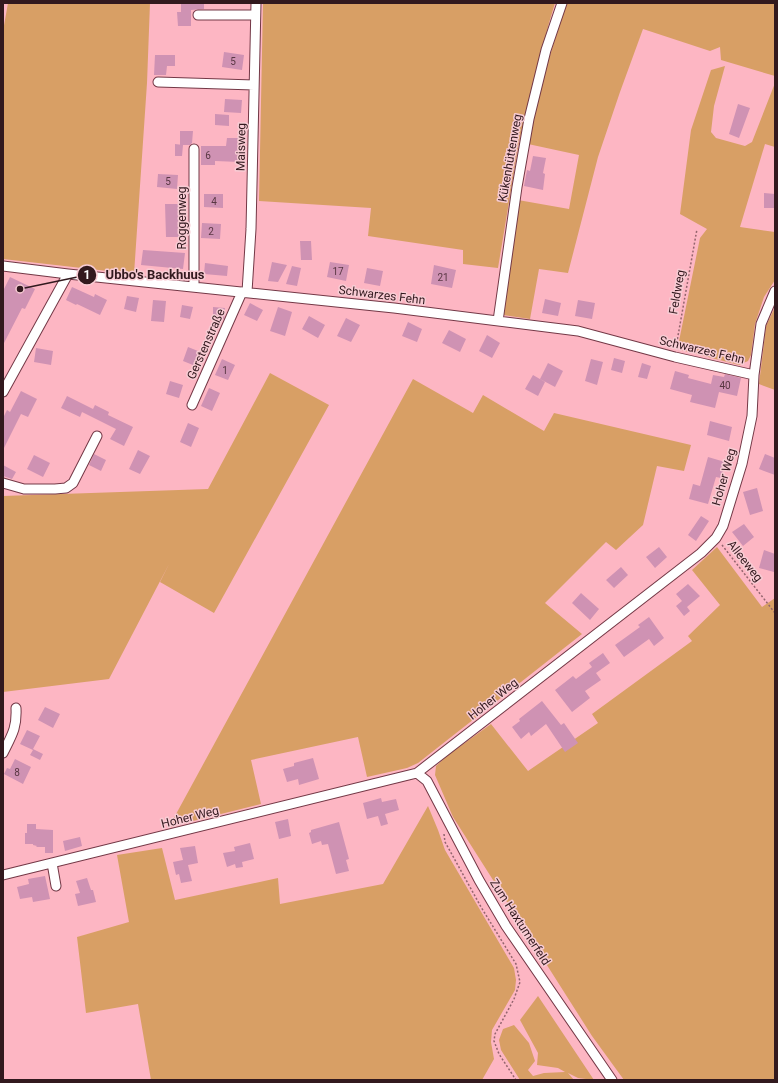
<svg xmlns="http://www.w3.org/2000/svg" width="778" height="1083" font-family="Roboto,sans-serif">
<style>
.green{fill:#d89f65}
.building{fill:#cf92b3}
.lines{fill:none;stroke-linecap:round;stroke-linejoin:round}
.minor-casing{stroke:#733846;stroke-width:11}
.path{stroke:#93646d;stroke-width:1.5;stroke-dasharray:2 2;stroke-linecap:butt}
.minor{stroke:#fff;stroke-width:9}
.labels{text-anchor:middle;stroke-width:3;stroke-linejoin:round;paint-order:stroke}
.number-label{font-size:10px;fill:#593743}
.street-label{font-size:12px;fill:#32191e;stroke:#f8ccd4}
.leader{fill:none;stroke:#32191e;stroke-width:1.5}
.callout-dot{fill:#32191e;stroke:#f8ccd4;stroke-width:1.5}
.mark-label{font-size:12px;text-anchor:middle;font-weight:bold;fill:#fff}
.callout-label{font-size:13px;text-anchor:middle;font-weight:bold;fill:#32191e;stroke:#f8ccd4;stroke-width:3;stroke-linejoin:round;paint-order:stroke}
</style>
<rect width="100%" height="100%" fill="#fdb6c3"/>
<path class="green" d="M8 3H150L147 83 134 274 3 259V31Z
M263 3H555L549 23 519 142 498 268 463 264V250L368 236 371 208 259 201Z
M566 3H775V76L721 60 720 47 710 51 643 29 620 92 598 157 568 273 539 269 530 319 503 315 514 242 518 200 569 209 579 155 528 144 536 101Z
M725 66 714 106 711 132 716 138 745 146 752 142 775 83V147L765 144 740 227 775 232V280L764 297 755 324 751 355 748 361 739 365 681 350 678 346 700 238 707 229 680 214 691 130 711 70Z
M775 307V390L759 384 766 326Z
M270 373 329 405 214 613 160 582 169 564 109 679 3 692V496L208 489Z
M413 379 473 413 483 395 544 431 554 413 691 445 684 471 657 466 643 525 616 550 606 542 545 603 582 634 418 763 407 768 367 777 358 737 251 760 261 804 169 827Z
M717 547 762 607 775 598V1080H624L592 1036 453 817 435 775 436 766 448 755 491 724 528 771 598 723 592 714 692 641 688 636 720 605 692 570Z
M428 806 438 830 445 850 514 968 516 980 515 990 492 1030 491 1042 494 1059 482 1080H151L138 1004 86 1013 77 937 129 922 117 855 162 848 175 900 278 878 280 904 383 884Z
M538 996 594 1080 578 1078 568 1073 574 1080H520L501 1050 499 1040 503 1029 514 1025 529 1043 535 1061 528 1070 533 1076 544 1073 565 1072 558 1068 537 1065 538 1053 520 1020Z"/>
<path class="building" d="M181 3H204V9L191 10V26H178L177 12H181Z
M224 52 244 55 242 70 222 67Z
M155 55H175V66H167L166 75H154Z
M225 99 242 100 241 113 224 112Z
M738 104 750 108 739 138 729 134Z
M215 114 229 115V126L215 125Z
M180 131H193L192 143 190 145H180Z
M227 138H241L240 162 215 161V165H201V146H226Z
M175 144 183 145 182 156H175Z
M533 156 546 158 543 173 545 174 543 190 524 186 527 170 530 171Z
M158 174 178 175 177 189 157 187Z
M764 193 775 194V208H764Z
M204 194H223V208L204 207Z
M165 204H185V237H166Z
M202 223 221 224 220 239 201 238Z
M300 241H311L312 260H301Z
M143 250 185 253 183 269 141 265Z
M272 262 287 265 278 282 268 281Z
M330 262 349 265 346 281 327 277Z
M205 263 228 266 227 276 204 274Z
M434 265 456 270 452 288 431 284Z
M292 266 301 268 297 286 286 284Z
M367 268 383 271 380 286 364 283Z
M10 277 35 289 25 309 22 308 3 345V291Z
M72 287 94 297 95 294 107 300 100 315 77 304 76 305 66 300Z
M127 296 139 298 136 312 124 309Z
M545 299 561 303 558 316 542 313Z
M153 300 166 301 164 322 151 321Z
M578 300 595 303 592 319 575 316Z
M250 303 263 310 257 321 244 315Z
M182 305 193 307 190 319 180 317Z
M213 307 225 308 224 319 213 318Z
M278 307 292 312 285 336 270 331Z
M309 316 325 325 318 338 302 329Z
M346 318 360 325 351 342 337 336Z
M408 322 422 329 417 342 402 336Z
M449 330 466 339 460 352 442 343Z
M487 335 500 343 492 358 479 351Z
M188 347 203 353 198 367 183 361Z
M36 348 53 351 51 365 34 362Z
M614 358 625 361 622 373 611 370Z
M222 359 235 365 228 380 215 375Z
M591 359 603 362 597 385 585 381Z
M548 363 563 371 555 387 540 379Z
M642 363 651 366 647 379 638 377Z
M675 371 689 375 688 378 711 384 713 375 724 377 725 374 741 378 737 396 719 392 715 408 690 402 692 395 670 389Z
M533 375 545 382 538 396 525 389Z
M170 381 183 385 179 398 166 394Z
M209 388 220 393 212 411 201 406Z
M21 391 37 399 28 417 21 414 3 450V418L7 410 10 412Z
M67 396 93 409 95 405 109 412 108 415 133 427 124 446 110 439 116 429 82 412 80 417 61 408Z
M710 421 732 427 729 441 707 435Z
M188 423 199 428 191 447 180 442Z
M138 450 150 456 140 474 129 469Z
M94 454 106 460 101 471 89 465Z
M765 454 775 458V475L759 469Z
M34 455 50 463 43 477 27 469Z
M708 457 725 462 721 478 716 477 708 504 689 499 693 484 700 486Z
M3 465 16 472 12 479 3 476Z
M757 488 763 511 750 515 743 492Z
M701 516 709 521 696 541 688 535Z
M744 524 754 537 743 546 732 532Z
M659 547 667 557 655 568 646 557Z
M764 550 775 554V568L774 572 759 568Z
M621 567 628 575 614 588 606 580Z
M688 584 700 596 687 607 690 611 684 616 676 606 682 601 676 594Z
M581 593 599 609 590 620 572 603Z
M649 617 664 638 654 646 649 639 624 657 615 645 640 627 638 625Z
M603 653 610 663 596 673 601 680 585 691 590 698 572 712 555 690 573 676 576 679 592 667 589 663Z
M542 701 561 725 564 723 578 743 565 752 546 724 531 736 529 732 521 739 512 727 520 721 519 719Z
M45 707 60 714 53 728 38 720Z
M27 730 40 736 33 749 43 754 40 760 30 755 33 750 20 744Z
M313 758 319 779 299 785 298 779 287 782 283 769 294 766V763Z
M15 759 31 767 23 784 4 774 7 768 10 769Z
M381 798 382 802 396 799 399 810 385 814 388 824 381 826 378 816 367 819 363 803Z
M288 819 291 836 279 839 275 822Z
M339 822 349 859 346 860 349 871 336 874 328 844 322 845 321 841 312 844 309 833 311 832V830Z
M27 824H36V829L53 830V853H45V847H36L37 846 33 845V844H25V833H27Z
M80 837 82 846 65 851 63 841Z
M250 843 254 859 242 862 243 867 236 868 235 864 227 867 223 853 235 851 234 847Z
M195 846 198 863 188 865 192 881 181 883 179 874 176 875 173 862 183 860 180 848Z
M45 876 50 899 33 902 32 897 20 899 17 887 29 884 28 879Z
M87 878 91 890H93L96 902 78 906 75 894 80 893 76 881Z"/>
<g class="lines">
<g class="minor-casing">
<path id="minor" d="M198 15H255
M158 82 254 85
M3 266 68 274 394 308 578 331 675 357 754 375
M194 287V149
M247 292 251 229 256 3
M498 321 517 187 529 119 546 50 562 3
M3 392 68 274
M192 405 242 292
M3 483 24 489H55L66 488 73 483 97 436
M3 753C12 735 17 728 16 708
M417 773 427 781 479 880 506 926 612 1080
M52 863 56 886
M3 875 417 773 701 553 716 538 723 526 742 464 752 416 754 375 761 324 775 291"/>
</g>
<path class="path" d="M676 347 697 229
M722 545 775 613
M444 834 445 842 481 907 516 964 520 982 514 999 495 1034 494 1041 499 1054 516 1080"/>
<use href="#minor" class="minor"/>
</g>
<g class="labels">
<g class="number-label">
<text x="233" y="65">5</text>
<text x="208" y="159">6</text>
<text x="168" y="185">5</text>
<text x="214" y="205">4</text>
<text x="211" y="235">2</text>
<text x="338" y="275">17</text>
<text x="443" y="281">21</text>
<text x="225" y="374">1</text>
<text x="725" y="389">40</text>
<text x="17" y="776">8</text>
</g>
<g class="street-label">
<text transform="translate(241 147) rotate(-89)" y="4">Maisweg</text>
<text transform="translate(510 158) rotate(-80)" y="4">Kükenhüttenweg</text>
<text transform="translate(182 218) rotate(-90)" y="4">Roggenweg</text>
<text transform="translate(677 292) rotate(-80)" y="4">Feldweg</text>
<text transform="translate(382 295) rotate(7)" y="4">Schwarzes Fehn</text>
<text transform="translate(206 344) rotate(-66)" y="4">Gerstenstraße</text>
<text transform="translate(702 350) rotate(13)" y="4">Schwarzes Fehn</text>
<text transform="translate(724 477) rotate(-74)" y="4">Hoher Weg</text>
<text transform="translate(745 561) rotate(52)" y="4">Alleeweg</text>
<text transform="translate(493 699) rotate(-38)" y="4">Hoher Weg</text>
<text transform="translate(190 817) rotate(-14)" y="4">Hoher Weg</text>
<text transform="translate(520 922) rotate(57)" y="4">Zum Haxtumerfeld</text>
</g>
</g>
<path class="leader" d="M20 289L87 275"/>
<g class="callout-dot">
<circle cx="20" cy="289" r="4"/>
<circle cx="87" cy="275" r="10"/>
</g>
<g class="mark-label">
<text x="87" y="279">1</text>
</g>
<g class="callout-label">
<text x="155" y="279">Ubbo's Backhuus</text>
</g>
<rect width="778" height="1083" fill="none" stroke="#32191e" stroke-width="8"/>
</svg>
